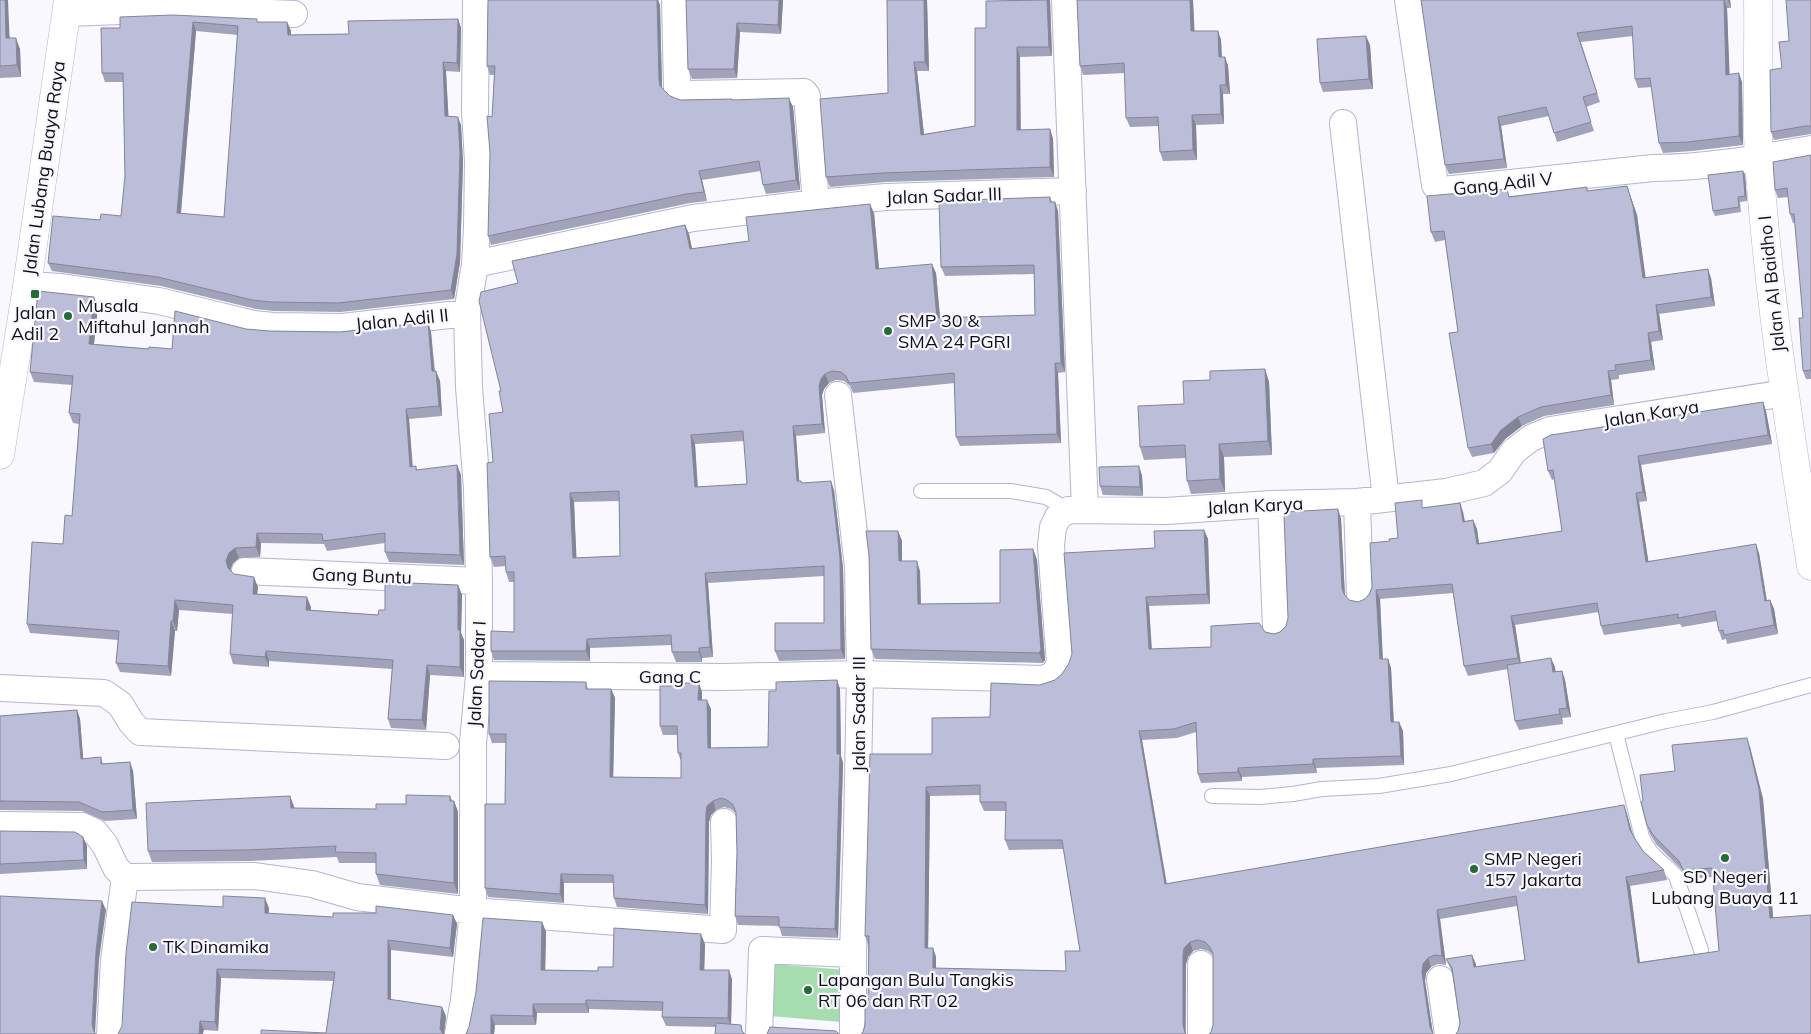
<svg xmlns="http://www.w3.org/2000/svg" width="1811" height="1034" font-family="Mulish,sans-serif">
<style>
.green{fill:#a6ddae}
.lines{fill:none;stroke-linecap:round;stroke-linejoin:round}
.service-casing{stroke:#b4b5d1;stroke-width:16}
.minor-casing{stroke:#b4b5d1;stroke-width:28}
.tertiary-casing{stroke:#b4b5d1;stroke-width:29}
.secondary-casing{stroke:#b4b5d1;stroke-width:29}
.service{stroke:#fff;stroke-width:14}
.minor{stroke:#fff;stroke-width:26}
.tertiary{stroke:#fff;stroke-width:28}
.secondary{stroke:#fff;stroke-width:28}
.wall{fill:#a2a3bb;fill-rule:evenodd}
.shaded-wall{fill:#848498}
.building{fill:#bcbdd9;stroke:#848498;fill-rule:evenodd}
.poi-dot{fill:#266b36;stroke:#f8f8fe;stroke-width:2}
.labels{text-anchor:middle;stroke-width:4.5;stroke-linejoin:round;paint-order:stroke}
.street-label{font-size:18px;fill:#0f0f19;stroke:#f8f8fe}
.poi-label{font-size:18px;fill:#0f0f19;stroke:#f8f8fe;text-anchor:start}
</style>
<rect width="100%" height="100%" fill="#f8f8fe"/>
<path class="green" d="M774 964 846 970 841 1022 770 1016Z"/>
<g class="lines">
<g class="service-casing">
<path id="service" d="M921 491H1011L1046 497 1068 510
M1616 734 1642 837C1650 856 1663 862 1676 876L1701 950
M1212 796 1260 797 1293 794 1322 789 1379 786 1451 774 1666 721 1713 712 1811 685"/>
</g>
<g class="minor-casing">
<path id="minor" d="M675 0 677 89 683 94 804 92 807 96 816 203
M1065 0 1085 510
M1408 0 1435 185 1438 189 1443 190 1653 168C1706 168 1759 158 1811 149
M67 13 176 9 294 14
M1343 123 1386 499
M475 264 693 218 816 203 886 197 1073 191
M27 285 61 287 159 301 253 324 273 326 342 327 467 313
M838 395 858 567 860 674 857 830 853 954V1034
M1357 502 1360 596
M1271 504 1276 628
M245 571 479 581
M479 675 724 677 860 674 1043 679 1053 675 1060 664 1051 546 1053 527 1058 517 1068 510 1166 511 1271 504 1357 502 1446 492 1484 483 1500 471 1514 451 1531 438 1550 430 1785 393
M0 688 104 693 120 704 131 722 140 732 446 746
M0 825 82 826 95 832 105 845 116 868 125 877 255 876 312 884 357 897 473 911 723 930 725 861 724 822
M1201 964V1034
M1440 979 1448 1034
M110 1034 114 961 125 877
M458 1034 464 1000 473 911V743L479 675V581L477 489 469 387 467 313 475 264 477 227 478 162 475 111 476 0
M759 1034 762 950 853 954"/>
</g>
<g class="tertiary-casing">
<path id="tertiary" d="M1758 0C1759 53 1756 107 1759 159 1768 296 1790 431 1811 566"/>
</g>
<g class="secondary-casing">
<path id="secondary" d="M0 455 26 293 68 0"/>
</g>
<use href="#service" class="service"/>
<use href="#minor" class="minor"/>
<use href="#tertiary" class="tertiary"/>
<use href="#secondary" class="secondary"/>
</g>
<path class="wall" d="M0 0 10 38 20 49 21 77 0 78Z
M488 0H658L660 5 662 88 670 96 680 100 732 99 733 100 793 107 800 190 766 194 763 185 761 171 702 180 707 201 690 203 491 245 488 236 494 75H490L487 66Z
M686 0H783L781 34 740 32 737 78 692 79 688 69Z
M927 0 929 71H917L924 134 975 126 986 28 1050 0 1052 56 1020 57V130L1050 129 1053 139 1054 177 885 182 830 187 826 177 888 93Z
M1077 0H1193L1194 31H1218L1221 40 1222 57H1225L1228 66 1230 94H1223L1224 124 1196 125 1197 160 1163 161 1160 152 1159 126 1130 127 1126 118 1125 73 1083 75 1080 66Z
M1421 0H1730L1731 8H1727L1729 74 1742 82 1743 145 1692 151 1663 153 1659 143 1652 87 1638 88 1635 79 1633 36 1581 42 1600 102 1586 107 1594 131 1557 142 1549 116 1501 126 1507 168 1449 174 1445 165Z
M1811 0V134L1774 140 1771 132 1782 68 1789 41Z
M120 17 258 22H287L291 31V35L349 34 458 19 461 28 460 72 446 71 448 116 461 125 463 162 460 262 454 299 341 312 274 311 256 309 161 286 52 271 48 263 100 220 121 216 125 176 123 82H105L102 73 120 28ZM196 31 238 35 224 217 181 214Z
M1366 36 1370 45 1373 89 1323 92 1320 83Z
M1811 155V379H1806L1803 371V318L1795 223H1793L1790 214 1788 197 1778 198 1775 190Z
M1745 175 1747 201 1740 202 1741 212 1715 216 1713 211Z
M1627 186 1637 215 1645 278H1711L1715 306 1659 314 1663 340 1651 342 1655 370 1619 375V379L1611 380 1614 405 1544 416 1522 426 1505 439 1494 453 1472 457 1468 448 1458 332 1445 240 1435 242 1431 232 1511 197 1588 191Z
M1050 197 1052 202H1055L1058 211 1065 372 1058 373 1061 443 960 446 956 437 955 383 853 393 850 386 844 381 836 380 829 383 824 389 822 395 825 433 796 436 799 481 802 483 834 490 843 568 845 659 779 661 775 651 824 623V576L708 583 713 657 702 658V662H676L672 652V645L590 648V661L494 660 491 651 514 632V582H509L506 572V566L494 567 490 557 493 462 503 412 501 391 518 283 685 225 689 234 692 249 749 241 874 213 879 269 936 273 940 318 1035 315 1034 274 945 276 941 267ZM744 441 747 484 698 487 695 444ZM619 501 620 556 576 558 574 502Z
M98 307 94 344 149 349H172L246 329 269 331 340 332 428 322 431 332 435 371 440 381 442 416 409 419 413 467 416 466 417 470 457 465 461 475 464 565 389 562 385 552V543L327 551 324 544 261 543 260 557 239 558 233 563 230 570 234 574 258 587 257 594 311 607 310 610 378 615 385 610 458 585 462 595 461 633 464 640V677L430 675 426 730 391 728 388 719 392 669 269 661V667L233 664 230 654 233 614 179 610 177 631H175L171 676 120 672 116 663 118 640 30 633 27 624 63 544 72 516 79 424 73 423 69 413 72 385 34 382 30 372Z
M1265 369 1269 382 1272 455 1224 457 1225 492 1191 494 1187 481 1186 458 1144 460 1140 447 1210 380Z
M1763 402 1766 411 1772 444 1641 465 1647 501 1639 502 1648 561 1759 553 1767 600H1770L1774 609 1778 634 1727 644 1726 639 1722 640 1719 631 1717 621 1682 627 1680 624 1604 635 1601 626 1599 612 1515 625 1521 663 1555 667V672L1562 671 1565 680 1571 717 1562 718 1563 724 1519 730 1515 721 1508 669 1468 676 1464 666 1453 593 1380 599 1383 659H1388L1391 668 1394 722H1399L1403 731 1404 765 1316 768 1317 773 1242 777V781L1201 783 1198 774 1196 732 1177 738 1142 740 1167 884 1624 805 1627 814 1632 835 1635 839 1643 851 1664 870 1667 880 1630 886 1640 962 1719 951 1713 877 1686 879 1682 870 1656 844 1650 834 1647 825 1643 801 1675 771 1750 747 1763 799 1773 918 1811 1034 1458 1031 1460 1023 1452 972 1446 959 1476 964V967L1525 960 1517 906 1440 919 1446 965 1438 964 1431 967 1426 973 1425 981 1433 1034 1211 1032 1213 1025V955L1208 951 1201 949 1193 951 1188 957 1186 964V1034L863 1032 868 1004V945L865 936 932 754 1040 685 1055 680 1062 674 1155 548 1204 530 1208 539 1210 604 1149 606 1152 649 1211 647 1265 632 1274 634 1280 632 1286 626 1338 509 1341 519 1345 596 1349 600 1358 602 1365 599 1370 593 1390 541 1398 538 1425 508 1460 503 1463 512 1465 521 1473 520 1477 529 1479 543 1562 531 1555 479 1552 480 1548 471ZM980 795V802L984 811H1006L1005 840 1009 850 1063 849 1080 951 1066 971 936 968V957L933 948H928L930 796Z
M1142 475 1143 496 1103 495 1100 486Z
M898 531 902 541V561L920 571 921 604 1000 603 1033 549 1037 560 1045 660 1043 663 875 659 871 649Z
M837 680 840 689 841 756 843 763 838 938 782 936 779 926 738 925 735 916 737 852 736 813 731 809 724 807 716 810 711 815 709 822 708 914 617 907 614 898 613 883H564V903L488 897 485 888 505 804 506 743H492L489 734 586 682 588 689H611L615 698 613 777 681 778V761L678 753 677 735H663L660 726 702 692V700L711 709V748L768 747 776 691Z
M77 710 80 719 83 759 101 757 103 764 130 762 133 771 137 819 105 821 82 811 0 810V716Z
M290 796 295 809H376L450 796 452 801H454L458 812V894L380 885 376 874V863H339L337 857 250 861 152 862 148 851Z
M0 831 83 837 87 846V869L0 874Z
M223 907 269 908 268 914 333 917 453 915 457 924 453 957 391 950V1000L446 1016 444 1034H261L326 1033 333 981 221 978 218 1031 204 1030 118 1034Z
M542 922 546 932 545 970 598 971 705 944 704 970 732 979 731 1024 716 1027 666 1026 662 1017V1011L589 1009V1013H537L536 1025H495L494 1034H466Z"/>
<path class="shaded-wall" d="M5 0H8L10 49 6 38Z
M657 0H658L660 5 662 89 664 96 659 80Z
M779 0H783L781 34 778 25Z
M924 0H927L929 71 925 62Z
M1047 0H1050L1052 56 1049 47Z
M1190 0H1193L1195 41 1191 31Z
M1724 0 1727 8 1730 84 1726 75Z
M1728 0H1730L1731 8Z
M458 19 461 28 460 72 457 63Z
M193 22 196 31 180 222 177 213Z
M287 22 291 31V44L288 35Z
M737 23 740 32 737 78 734 69Z
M1218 31 1221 40 1222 67 1219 57Z
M1366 36 1370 45 1373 89 1369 79Z
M16 38 20 49 21 77 17 65Z
M1017 47 1020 57 1021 139 1017 130Z
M1225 57 1228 66 1230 94 1226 85Z
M443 62 446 71 449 125 445 116Z
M914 62 917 71 925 144 921 135Z
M1739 73 1742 82 1743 145 1739 136Z
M1220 85 1223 94 1224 124 1221 114Z
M789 98 793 107 800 190 796 180Z
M1192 115 1196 125 1197 160 1193 150Z
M458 117 461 125 463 162 460 262 454 299 451 290Z
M1498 117 1501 126 1507 168 1504 159Z
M1050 129 1053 139 1054 177 1050 167Z
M699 171 702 180 707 201 704 192Z
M1743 171 1745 175 1747 201 1745 196Z
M1627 186 1637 215 1647 287 1643 278Z
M1055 202 1058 211 1065 372 1061 363Z
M870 204 874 213 880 279 876 269Z
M685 225 689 234 694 259 690 249Z
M932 264 936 273 941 328 937 318Z
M1708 269 1711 278 1715 306 1711 297Z
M94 297 98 307 93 353 89 344Z
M1656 305 1659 314 1663 340 1659 331Z
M428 322 431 332 435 381 432 371Z
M1648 333 1651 342 1655 370 1651 360Z
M1055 363 1058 373 1061 443 1057 434Z
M1265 369 1269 382 1272 455 1268 441Z
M436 371 440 381 442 416 439 406Z
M1608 371 1611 380 1614 405 1611 395Z
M825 374 829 383 824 389 822 395 825 433 822 424 819 386 821 379Z
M1763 402 1766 411 1772 444 1768 435Z
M406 409 409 419 413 477 410 467Z
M1518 417 1522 426 1505 439 1494 453 1491 444 1501 430Z
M793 426 796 436 800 491 797 481Z
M691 435 695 444 698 497 695 487Z
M1219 444 1224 457 1225 492 1220 479Z
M1638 456 1641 465 1647 501 1643 492Z
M457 465 461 475 464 565 460 555Z
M1139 466 1142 475 1143 496 1140 487Z
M831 481 834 490 843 568 845 659 841 650Z
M570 493 574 502 577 568 573 558Z
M1636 493 1639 502 1650 571 1646 562Z
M1460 503 1463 512 1466 531 1463 522Z
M1338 509 1341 519 1345 597 1347 603 1342 588Z
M1473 520 1477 529 1480 553 1477 544Z
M1204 530 1208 539 1210 604 1207 594Z
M898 531 902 541V572L899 561Z
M257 533 261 543 260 557 256 547Z
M1756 544 1759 553 1768 610 1765 601Z
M235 548 239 558 233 563 230 571 228 568 226 561 229 553Z
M1033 549 1037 560 1045 660 1043 663 1039 653Z
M917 561 920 571 921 615 918 604Z
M705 573 708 583 713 657 710 647Z
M254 577 258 587 256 604 253 594Z
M458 585 462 595 461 633 464 640V677L460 667 458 630Z
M1376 590 1380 599 1383 669 1380 659Z
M307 597 311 607 310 620 306 610Z
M1146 597 1149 606 1152 658 1149 649Z
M175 600 179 610 177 631 173 621Z
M1770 600 1774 609 1778 634 1774 625Z
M1511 616 1515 625 1521 667 1518 658Z
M171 621 175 631 171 676 168 666Z
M587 639 590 648V661L586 651Z
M699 648 702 658V662L699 652Z
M266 651 269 661V667L265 657Z
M1551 658 1555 667 1557 681 1553 672Z
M1388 659 1391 668 1394 732 1391 722Z
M427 665 430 675 426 730 422 720Z
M1562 671 1565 680 1571 717 1567 708Z
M837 680 840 689 841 756 843 763 838 938 835 929 837 754Z
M699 683 702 692V709L698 700Z
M611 689 615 698 613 786 610 777Z
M707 700 711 709V757L708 748Z
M1559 709 1562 718 1563 724 1560 714Z
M77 710 80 719 84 768 81 759Z
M1399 722 1403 731 1404 765 1401 756Z
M1139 731 1142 740 1168 893 1165 884Z
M1747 738 1750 747 1763 799 1774 927 1770 918Z
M1313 759 1316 768 1317 773 1313 764Z
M130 762 133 771 137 819 133 810Z
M1238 768 1242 777V781L1238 772Z
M926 787 930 796 928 957 925 948Z
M290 796 294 807 295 819 291 808Z
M450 796 454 806V801L458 812V894L454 883Z
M713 801 716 810 711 815 709 822 708 914 705 905 706 813 707 806Z
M1624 805 1627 814 1634 839 1630 830Z
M83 837 87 846V869L84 860Z
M561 874 564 883V903L560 894Z
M1626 877 1630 886 1641 972 1638 963Z
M265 898 269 908 268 923 265 913Z
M102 901 106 910 99 960 95 1034H94L92 1024 96 951Z
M1437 910 1440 919 1446 965 1442 956Z
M453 915 457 924 453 957 450 948Z
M542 922 546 932 545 980 541 970Z
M701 934 705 944 704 979 700 970Z
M388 940 391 950V1008L388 999Z
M1190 942 1193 951 1188 957 1186 964 1185 1034 1183 1025V955L1184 948Z
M933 948 936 957V977L933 968Z
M1472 955 1476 964 1477 976 1474 967Z
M1428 958 1431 967 1426 973 1425 981 1433 1034 1430 1027 1422 972 1423 964Z
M217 969 221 978 218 1031 215 1022Z
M729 970 732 979 731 1027 728 1018Z
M586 1000 589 1009V1013L586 1004Z
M533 1004 537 1013 536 1025 533 1016Z
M442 1007 446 1016 444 1034H442L440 1029Z
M491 1015 495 1025 494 1034H491Z
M200 1021 204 1030 203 1034H199Z"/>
<path class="building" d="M0 0H5L6 38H16L17 65 0 66Z
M488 0H657L659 80 660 86 670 96 680 100 732 99V100L789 98 796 180 763 185 759 161 699 171 704 192 686 194 488 236 490 153 487 116 492 117 495 66H487Z
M686 0H779L778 25 737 23 734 69H688Z
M887 0H924L925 62H914L921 135 975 126V28H986V1L1047 0 1049 47H1017V130L1050 129V167L882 173 826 177 820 99 888 93Z
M1077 0H1190L1191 31H1218L1219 57H1225L1226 85H1220L1221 114 1192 115 1193 150 1160 152 1158 117 1126 118 1124 63 1080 66Z
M1421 0H1724L1726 75 1739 73V136L1688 142 1659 143 1650 78 1635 79 1632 26 1577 33 1597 93 1583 97 1591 122 1554 133 1546 107 1498 117 1504 159 1445 165Z
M1786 0H1811V126H1805L1771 132 1770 70 1782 68 1779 42 1789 41Z
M173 15 257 19V22H287L288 35 349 34 348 21 458 19 457 63 443 62 445 116 458 117 460 153 457 254 451 290 338 303 271 302 252 300 158 277 48 263 53 216 100 220 101 214 121 216 125 176 123 73H102L101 28H120V17ZM193 22 238 26 224 217 177 213Z
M1366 36 1369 79 1320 83 1317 39Z
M1811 155V370L1803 371 1799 318H1803L1794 214H1790L1787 188 1775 190 1773 162Z
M1743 171 1745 196 1738 197 1739 207 1713 211 1708 175Z
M1627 186 1633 206 1643 278 1708 269 1711 297 1656 305 1659 331 1648 333 1651 360 1615 365 1616 370 1608 371 1611 395 1541 407 1518 417 1501 430 1491 444 1468 448 1449 333 1458 332 1444 231 1431 232 1427 196 1507 189 1509 197 1587 187V191Z
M1050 197V202H1055L1061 363H1055L1057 434 956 437 954 373 849 383 846 376 841 372 832 371 825 374 821 379 819 386 822 424 793 426 797 481H801L802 483 831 481 840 558 841 650 775 651V623H824V566L705 573 710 647 699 648V652H672L671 635 587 639 586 651H491V631L514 632V572H506L505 556 490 557 487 463 493 462 489 414 503 412 499 391H501L479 301 481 292 518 283 512 261 685 225 690 249 749 241 746 217 870 204 876 269 932 264 937 318 1035 315 1034 265 941 267 939 201ZM743 431 747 484 695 487 691 435ZM619 491 620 556 573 558 570 493Z
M38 291 94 297 89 344 149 349V347L172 349 175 311 246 329 269 331 340 332 428 322 432 371H436L439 406 406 409 410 467 416 466V470L457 465 460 555 385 552V533L323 541 322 534 257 533 256 547 235 548 229 553 226 561 228 568 234 574 254 577 253 594 307 597 306 610 378 615 379 610H385V582L458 585V630H460V667L427 665 422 720 388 719 393 660 266 651 265 657 230 654 233 605 175 600 173 621H171L168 666 116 663 119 631 27 624 32 542 63 544 65 515 72 516 80 414 69 413 73 376 30 372Z
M1265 369 1268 441 1219 444 1220 479 1187 481 1185 445 1140 447 1138 406 1184 404 1183 381 1210 380V371Z
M1763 402 1768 435 1638 456 1643 492 1636 493 1646 562 1756 544 1765 601 1770 600 1774 625 1724 635 1723 630 1719 631 1715 611 1678 618V614L1601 626 1597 603 1511 616 1518 658 1464 666 1452 584 1376 590 1380 659H1388L1391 722H1399L1401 756 1313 759V764L1238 768V772L1198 774 1196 722 1174 729 1139 731 1165 884 1624 805 1630 830 1635 839 1643 851 1664 870 1626 877 1638 963 1719 951 1712 868 1683 870 1679 861 1653 835 1647 825 1641 802 1643 801 1640 775 1675 771 1672 745 1747 738 1759 789 1770 918 1811 915V1034H1456L1458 1031 1460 1023 1452 968 1446 959 1472 955 1474 967 1525 960 1516 896 1437 910 1442 956 1435 955 1428 958 1423 964 1422 972 1430 1027 1433 1034H1209L1211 1032 1213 1025V954L1210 947 1205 942 1198 940 1190 942 1184 948 1183 955V1025L1185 1033 1186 1034H861L863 1032 865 1025V1004H868L869 936H865L870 754H932V718L990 717 991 683 1040 685 1055 680 1062 674 1069 663 1072 654 1064 553 1155 548 1154 531 1204 530 1207 594 1146 597 1149 649 1211 647V626L1259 623 1265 632 1274 634 1280 632 1286 626 1288 618 1284 516H1286V512L1338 509 1342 588 1344 594 1349 600 1358 602 1365 599 1370 593 1372 587 1370 543 1390 541 1389 539 1398 538 1395 503 1422 500V508L1460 503 1463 522 1473 520 1477 544 1562 531 1553 470 1548 471 1543 439 1551 435ZM980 785V802H1006L1005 840H1062L1080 951H1065L1066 971 933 968V948H925L926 787Z
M1139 466 1140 487 1100 486 1099 467Z
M866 531H898L899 561H917L918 604 1000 603V550L1033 549 1041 650 1039 653 871 649 869 556Z
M1551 658 1553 672 1562 671 1567 708 1559 709 1560 714 1515 721 1507 665Z
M837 680V754H840L835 929 779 927V917L735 916 737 852 736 813 733 805 727 800 721 798 713 801 707 806 706 813 705 905 614 898 613 875 561 874 560 894 485 888V804H505L506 734H489V681L586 682V689H611L610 777 681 778V753H678L677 726H660V686H674V683H699L698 700H707L708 748 768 747 769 691H776V682Z
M77 710 81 759 101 757V764L130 762 133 810 102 812 79 802 0 801V716Z
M406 795 450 796V801H454V883L376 874V853L335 852 336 846 246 850 148 851 146 803 290 796 291 808 376 809V804H406Z
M0 831 75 832 83 837 84 860 0 864Z
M0 896 102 901 96 951 92 1024 94 1032 96 1034H0Z
M223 896 265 898V913L333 917V913H376V906L453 915 450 948 388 940V999L442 1007 440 1029 443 1034H261V1030L326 1033 335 972 217 969 215 1022 200 1021 199 1034H118L122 1026 126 953 132 902 223 907Z
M483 918 542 922 541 970 598 971V967H613L614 928 701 934 700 970H729L728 1018 662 1017 663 1002 586 1000V1004H533V1016L491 1015V1034H466L469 1027 476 992Z
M716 1023 741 1025 742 1031 745 1034H715Z
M770 1027 836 1031 839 1034H767Z"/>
<g class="poi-dot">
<rect x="30" y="289" width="10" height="10" rx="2.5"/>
<circle cx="68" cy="316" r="5"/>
<circle cx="888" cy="331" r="5"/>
<circle cx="1725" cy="858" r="5"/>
<circle cx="1474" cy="869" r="5"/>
<circle cx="153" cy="947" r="5"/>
<circle cx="808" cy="990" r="5"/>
</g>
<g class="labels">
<g class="street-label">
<text transform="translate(44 168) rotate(-82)" y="6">Jalan Lubang Buaya Raya</text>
<text transform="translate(1503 184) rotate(-6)" y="6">Gang Adil V</text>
<text transform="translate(944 196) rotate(-2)" y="6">Jalan Sadar III</text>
<text transform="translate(1772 284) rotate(-96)" y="6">Jalan Al Baidho I</text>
<text transform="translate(402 320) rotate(-6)" y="6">Jalan Adil II</text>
<text transform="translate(1651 414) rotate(-9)" y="6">Jalan Karya</text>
<text transform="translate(1255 506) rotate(-3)" y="6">Jalan Karya</text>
<text transform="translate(362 576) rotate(2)" y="6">Gang Buntu</text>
<text transform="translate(477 674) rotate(-87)" y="6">Jalan Sadar I</text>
<text x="670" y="683">Gang C</text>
<text transform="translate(859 714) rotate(-90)" y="6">Jalan Sadar III</text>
</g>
<g class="poi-label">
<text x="78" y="312">Musala<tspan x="78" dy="21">Miftahul Jannah</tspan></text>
<text x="35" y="319" text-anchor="middle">Jalan<tspan x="35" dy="21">Adil 2</tspan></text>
<text x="898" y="327">SMP 30 &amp;<tspan x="898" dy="21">SMA 24 PGRI</tspan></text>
<text x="1484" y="865">SMP Negeri<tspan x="1484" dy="21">157 Jakarta</tspan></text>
<text x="1725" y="883" text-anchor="middle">SD Negeri<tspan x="1725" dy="21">Lubang Buaya 11</tspan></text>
<text x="163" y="953">TK Dinamika</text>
<text x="818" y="986">Lapangan Bulu Tangkis<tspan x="818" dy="21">RT 06 dan RT 02</tspan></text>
</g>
</g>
</svg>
